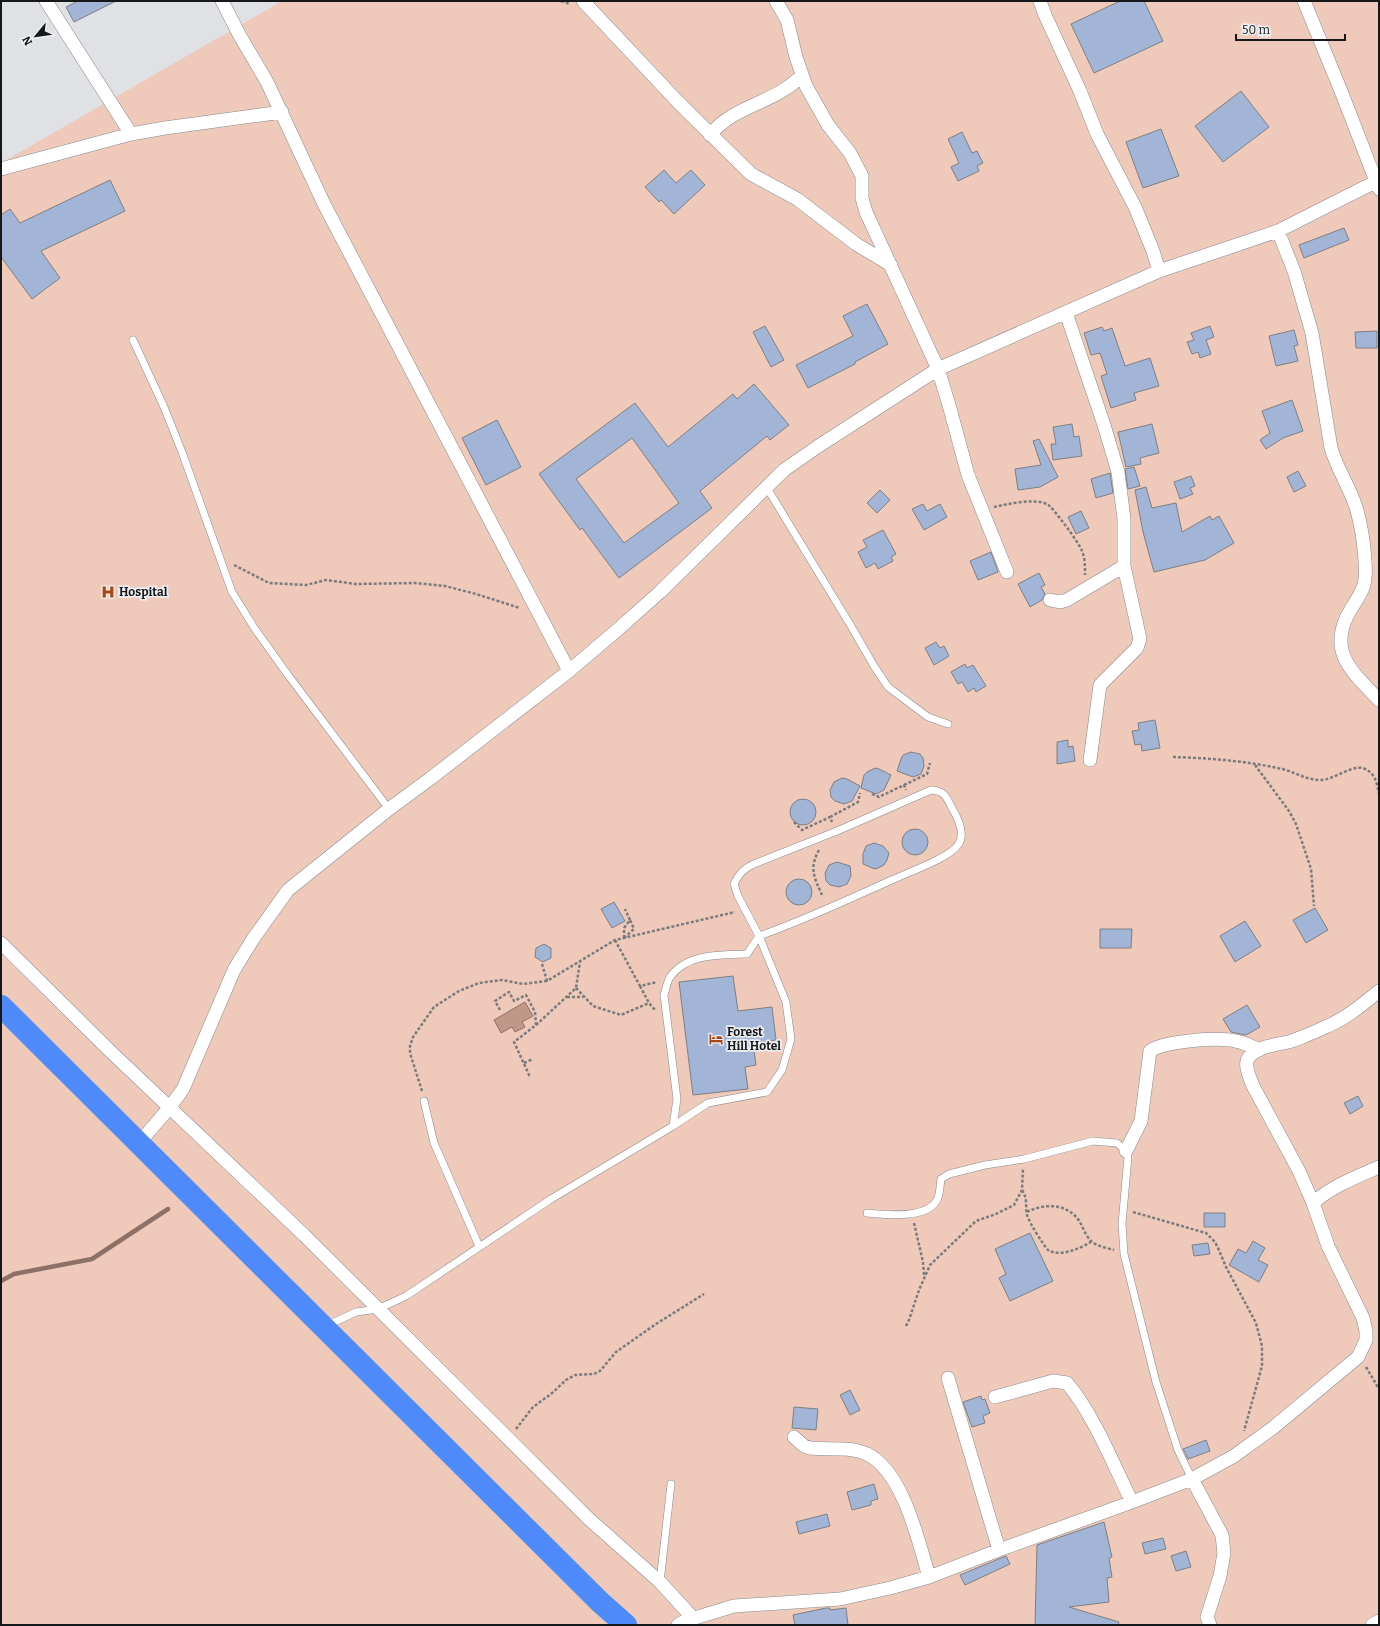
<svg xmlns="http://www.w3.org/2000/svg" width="1380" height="1626" font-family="Bitter,serif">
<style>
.green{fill:#efcabb}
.water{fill:#c09888;stroke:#8d7166}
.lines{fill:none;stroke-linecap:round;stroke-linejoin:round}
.stream{stroke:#8d7166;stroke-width:4.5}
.building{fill:#a2b5d7;stroke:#7e7f82;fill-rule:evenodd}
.lane-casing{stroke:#87898c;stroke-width:8}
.street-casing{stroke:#87898c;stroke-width:14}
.highway-casing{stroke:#bebebe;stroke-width:23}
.path{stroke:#7a7b7d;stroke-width:2.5;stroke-dasharray:3 2;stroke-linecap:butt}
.lane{stroke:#fff;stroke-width:7}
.street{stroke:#fff;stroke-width:13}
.highway{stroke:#4e8afa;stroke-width:22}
.labels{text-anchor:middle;stroke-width:3.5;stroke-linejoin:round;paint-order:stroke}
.poi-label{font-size:12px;font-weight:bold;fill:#161718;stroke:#eceef1;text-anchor:start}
</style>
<rect width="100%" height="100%" fill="#dfe1e4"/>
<path class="green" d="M282 1H1379V1625H1V163Z"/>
<path class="water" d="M525 1002 533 1016 522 1022 525 1027 515 1032 512 1027 501 1033 494 1020Z"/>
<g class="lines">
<path class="stream" d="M1 1281 14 1274 92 1259 168 1209"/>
</g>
<path class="building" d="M78 1H116L74 22 66 7Z
M1120 1H1144L1163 41 1094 73 1071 24Z
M1241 91 1269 127 1223 162 1195 126Z
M1161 129 1179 176 1143 188 1126 142Z
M962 132 972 153 977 151 983 163 977 166 979 171 958 181 951 167 959 163 948 139Z
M664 170 676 183 691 170 705 185 674 214 661 200 659 202 645 187Z
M110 180 125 211 41 251 60 278 32 299 1 257V215L10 209 20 223Z
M1344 228 1349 240 1304 258 1299 245Z
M867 304 888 344 855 362V364L808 388 796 365 853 336 843 316Z
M765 326 784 360 771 367 753 332Z
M1210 326 1214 337 1206 340 1211 354 1200 358 1198 352 1192 354 1187 342 1194 340 1191 333Z
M1102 327 1104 331 1112 328 1125 366 1150 358 1159 386 1134 393 1136 400 1111 408 1101 376 1107 374 1100 353 1091 355 1084 333Z
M1294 330 1298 345 1294 346 1298 361 1276 366 1269 336Z
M1377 331V348H1356L1355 332Z
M754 384 789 425 770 440 767 436 700 491 712 508 619 578 582 528 580 530 539 474 635 403 668 447 733 394 737 399ZM632 438 679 503 624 543 576 479Z
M1292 400 1303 431 1283 438 1266 449 1260 440 1270 433 1262 411Z
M497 420 521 467 486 485 462 438Z
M1072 424 1074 437 1079 436 1082 456 1053 460 1051 444H1056L1053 427Z
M1152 424 1159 453 1140 458 1141 464 1126 467 1118 432Z
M1039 439 1058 477 1040 487 1018 490 1015 469 1041 465 1033 441Z
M1134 467 1140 486 1128 489 1125 469Z
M1298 471 1306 486 1294 492 1287 477Z
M1110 473 1113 493 1096 498 1091 479Z
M1191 476 1195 486 1190 488 1193 494 1180 499 1174 482Z
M1146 487 1152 508 1176 503 1182 532 1210 516 1212 520 1219 516 1234 543 1205 560 1154 572 1143 532 1135 490Z
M880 490 890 500 877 513 867 503Z
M923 504 927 511 940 504 947 517 924 530 912 509Z
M1081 511 1089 528 1076 534 1068 517Z
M883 530 896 554 891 557 893 561 878 569 875 563 866 568 858 552 867 547 863 540Z
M991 552 998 572 978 580 970 561Z
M1039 573 1045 585 1041 587 1045 594 1042 600 1030 607 1018 584Z
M936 642 940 648 944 646 949 656 934 665 925 648Z
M965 664 967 668 973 665 986 686 976 692 974 688 968 692 962 682 958 684 951 672Z
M1155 720 1160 748 1142 751 1141 744 1135 745 1132 731 1139 730 1138 723Z
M1068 740V747L1073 746 1075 761 1057 764V742Z
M911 752 920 754 923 758 924 766 921 774 913 777 897 771 901 759 903 755Z
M875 768 879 769 891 775 884 790 876 794 861 788 864 775 867 772Z
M842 778 847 779 860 786 852 801 844 804 835 801 831 797 830 790 834 782Z
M790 812a13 13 0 1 1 26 0a13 13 0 1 1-26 0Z
M902 842a13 13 0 1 1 26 0a13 13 0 1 1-26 0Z
M874 843 883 846 889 853 887 860 884 865 876 869 872 868 863 864V854L866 846Z
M837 862 850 866 851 876 847 884 839 887 830 885 826 881 825 873 829 865Z
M786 892a13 13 0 1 1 26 0a13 13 0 1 1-26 0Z
M614 902 625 921 612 928 601 909Z
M1315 908 1328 930 1306 943 1293 920Z
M1245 921 1261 946 1235 962 1220 936Z
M1100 929H1132L1131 948H1100Z
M544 944 551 948V958L543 962 535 957 536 948Z
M733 976 738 1011 772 1007 776 1040 753 1043 756 1065 745 1067 748 1089 693 1095 679 982Z
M1247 1005 1260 1027 1246 1035 1231 1032 1223 1019Z
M1358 1096 1363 1106 1350 1114 1344 1103Z
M1204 1213H1225V1227H1204Z
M1030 1233 1053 1281 1010 1301 999 1278 1006 1274 995 1249Z
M1253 1241 1265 1248 1258 1260 1268 1265 1259 1282 1229 1265 1238 1249 1246 1253Z
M1208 1243 1210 1254 1194 1256 1192 1245Z
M850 1390 860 1410 850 1415 840 1395Z
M981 1396 982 1400 985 1399 990 1413 983 1416 985 1423 972 1427 963 1402Z
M794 1407 818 1409 816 1430 792 1428Z
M1206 1440 1210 1451 1188 1459 1183 1449Z
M874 1484 878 1499 871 1501V1505L852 1510 847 1492Z
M827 1514 830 1526 799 1534 796 1522Z
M1104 1522 1112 1557 1109 1558 1112 1577 1107 1578 1109 1602 1069 1607 1119 1622 1118 1625H1035L1037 1545Z
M1163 1538 1166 1549 1145 1554 1142 1543Z
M1186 1551 1191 1567 1176 1571 1171 1556Z
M1006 1556 1010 1564 965 1585 960 1575Z
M826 1608H830V1610L846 1608 848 1625H795L793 1615Z"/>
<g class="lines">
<g class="lane-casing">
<path id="lane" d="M133 340 164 407 182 452 232 592 255 629 288 675 389 809
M767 488 851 626 874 666 888 687 928 717 948 724
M424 1101 434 1143 479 1246
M867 1213C886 1215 927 1219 937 1200 940 1195 940 1185 941 1179L949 1174 985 1165 1024 1159 1093 1141 1117 1143 1126 1151 1128 1157 1122 1224 1124 1254 1156 1382 1178 1450 1192 1479
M326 1326 356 1312 378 1309 406 1296 551 1199 673 1126 677 1099 664 995C666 989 667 982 670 977 687 953 720 955 747 954L759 936C805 920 849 899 894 879 909 872 949 858 958 845 966 834 958 818 952 808 947 798 944 790 931 790L837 831 754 864C743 869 739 874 734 884L738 896 759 936 786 1002 791 1039 782 1070 767 1092 708 1103 673 1126
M660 1582 671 1484"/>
</g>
<g class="street-casing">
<path id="street" d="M46 1 131 134
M222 1 240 36 267 82 325 206 569 671
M583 1 678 102 751 174 797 199 856 244 891 265
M776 1 787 20 796 57 806 86 828 125 850 153 862 176V198L866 212 938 369 949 405 968 475 1007 572
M1040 1 1045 15 1080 91 1097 134 1135 207 1153 251 1159 271
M1304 1 1341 91 1379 189
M710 135C735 104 775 104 802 75
M1 169 131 134 165 128 282 112
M1278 231 1294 271 1312 333 1331 448C1337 469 1349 486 1356 507 1361 524 1364 543 1365 561 1367 585 1363 590 1351 609 1326 650 1351 671 1379 700
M1066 313 1104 425 1118 472 1124 519V566L1140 639 1137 648 1100 685 1090 760
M1050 600 1060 602 1067 600 1124 566
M1 943 109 1050 304 1235 589 1519 660 1582 693 1618
M139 1143 170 1107 183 1089 234 970 253 939 288 890 389 809 431 778 569 671 616 631 660 592 784 470 817 447 938 369 1159 271 1278 231 1379 180
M1126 1151 1141 1121 1150 1051C1164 1041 1218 1037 1235 1041 1244 1042 1251 1046 1259 1050
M1313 1203C1332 1186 1356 1177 1379 1167
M948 1378 999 1550
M995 1397 1053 1381 1067 1383C1094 1415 1113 1464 1132 1502
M794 1437 804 1446 810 1448C829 1450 849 1446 867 1454 903 1471 919 1543 929 1577
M1192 1479 1222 1535 1224 1553 1220 1576 1207 1617 1210 1625
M678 1625 685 1621 734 1606 840 1599 890 1588 929 1577 999 1550 1132 1502 1192 1479 1234 1456 1274 1427 1358 1357 1366 1340V1331L1363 1318 1328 1246 1313 1203 1299 1171 1253 1086C1250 1078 1243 1064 1249 1057 1259 1045 1278 1045 1292 1041 1302 1037 1313 1033 1323 1028 1344 1020 1362 1005 1379 991
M1372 1625 1379 1621"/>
</g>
<g class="highway-casing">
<path id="highway" d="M1 1006 600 1602 626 1625"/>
</g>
<path class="path" d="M561 1 570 4
M994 507C1008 504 1033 498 1047 504 1052 506 1080 544 1082 551 1085 558 1085 567 1085 575
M234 565 269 583 306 585 326 580 356 584 415 583 445 586 476 594 520 608
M1173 757C1209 758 1247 761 1282 769 1295 772 1306 780 1320 780 1335 780 1353 763 1365 769 1376 774 1377 784 1379 794
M1255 765 1289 811 1296 824 1311 869 1314 906
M904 785 927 774 930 763
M872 794 879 797 904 785 906 790
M830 817 858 802 860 793
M794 822 802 830 830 817 832 822
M819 850C809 868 814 877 822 895
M624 938V928L630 920 625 909
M624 938 634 929 630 920
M615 940 640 986 657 982
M542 964 547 981 615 940 735 912
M640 986 649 1003 656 1011
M576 988 593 1006 621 1015 649 1003
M567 997H583
M500 1010 495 1001 509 992 514 1001 526 995 535 1012 536 1025 514 1042 530 1077
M536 1025 576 988 580 962
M524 1063 533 1059
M422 1091 410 1053V1046L413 1037 434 1007 459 991 479 983 502 980 523 984 547 981
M1022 1190C1028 1199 1025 1205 1027 1215 1029 1222 1043 1245 1049 1251 1064 1256 1078 1249 1091 1242
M1027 1212C1045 1203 1068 1203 1080 1222 1083 1228 1086 1236 1091 1241 1096 1246 1107 1248 1114 1250
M1133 1212 1206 1233 1215 1242 1218 1248 1226 1267 1256 1323 1262 1346V1366L1244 1431
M914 1223 923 1262 924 1275
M906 1326 909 1320 919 1290 930 1265 976 1221 996 1214 1014 1205 1022 1190 1023 1169
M1366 1367 1379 1389
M516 1429 533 1407 551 1394 566 1380 575 1375 594 1374 600 1371 616 1352 656 1324 704 1294"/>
<use href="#lane" class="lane"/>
<use href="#street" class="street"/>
<use href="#highway" class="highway"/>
</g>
<defs>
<g id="hospital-bare" transform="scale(1.08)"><path d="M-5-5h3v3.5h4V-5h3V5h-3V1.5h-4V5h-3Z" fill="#ab4717" stroke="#eceef1" stroke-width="2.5" paint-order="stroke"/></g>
<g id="hotel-bare" transform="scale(1.08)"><path d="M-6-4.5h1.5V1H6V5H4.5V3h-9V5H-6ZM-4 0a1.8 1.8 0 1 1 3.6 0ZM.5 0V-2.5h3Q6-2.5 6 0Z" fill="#ab4717" stroke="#eceef1" stroke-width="2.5" paint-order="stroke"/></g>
</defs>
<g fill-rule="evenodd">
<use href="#hospital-bare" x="108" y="592"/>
<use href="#hotel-bare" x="716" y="1039"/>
</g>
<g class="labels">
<g class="poi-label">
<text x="119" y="596">Hospital</text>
<text x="727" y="1036">Forest<tspan x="727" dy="14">Hill Hotel</tspan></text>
</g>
</g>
<rect width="1380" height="1626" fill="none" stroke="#161718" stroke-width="4"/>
<g transform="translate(36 36) rotate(241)" stroke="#eceef1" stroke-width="3" paint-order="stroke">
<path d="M0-3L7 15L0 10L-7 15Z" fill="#161718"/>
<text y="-6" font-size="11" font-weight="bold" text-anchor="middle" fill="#161718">N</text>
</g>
<path d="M1236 34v6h109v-6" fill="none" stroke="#161718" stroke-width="2"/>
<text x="1242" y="34" font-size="12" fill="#161718" stroke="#eceef1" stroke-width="3" paint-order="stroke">50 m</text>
</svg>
